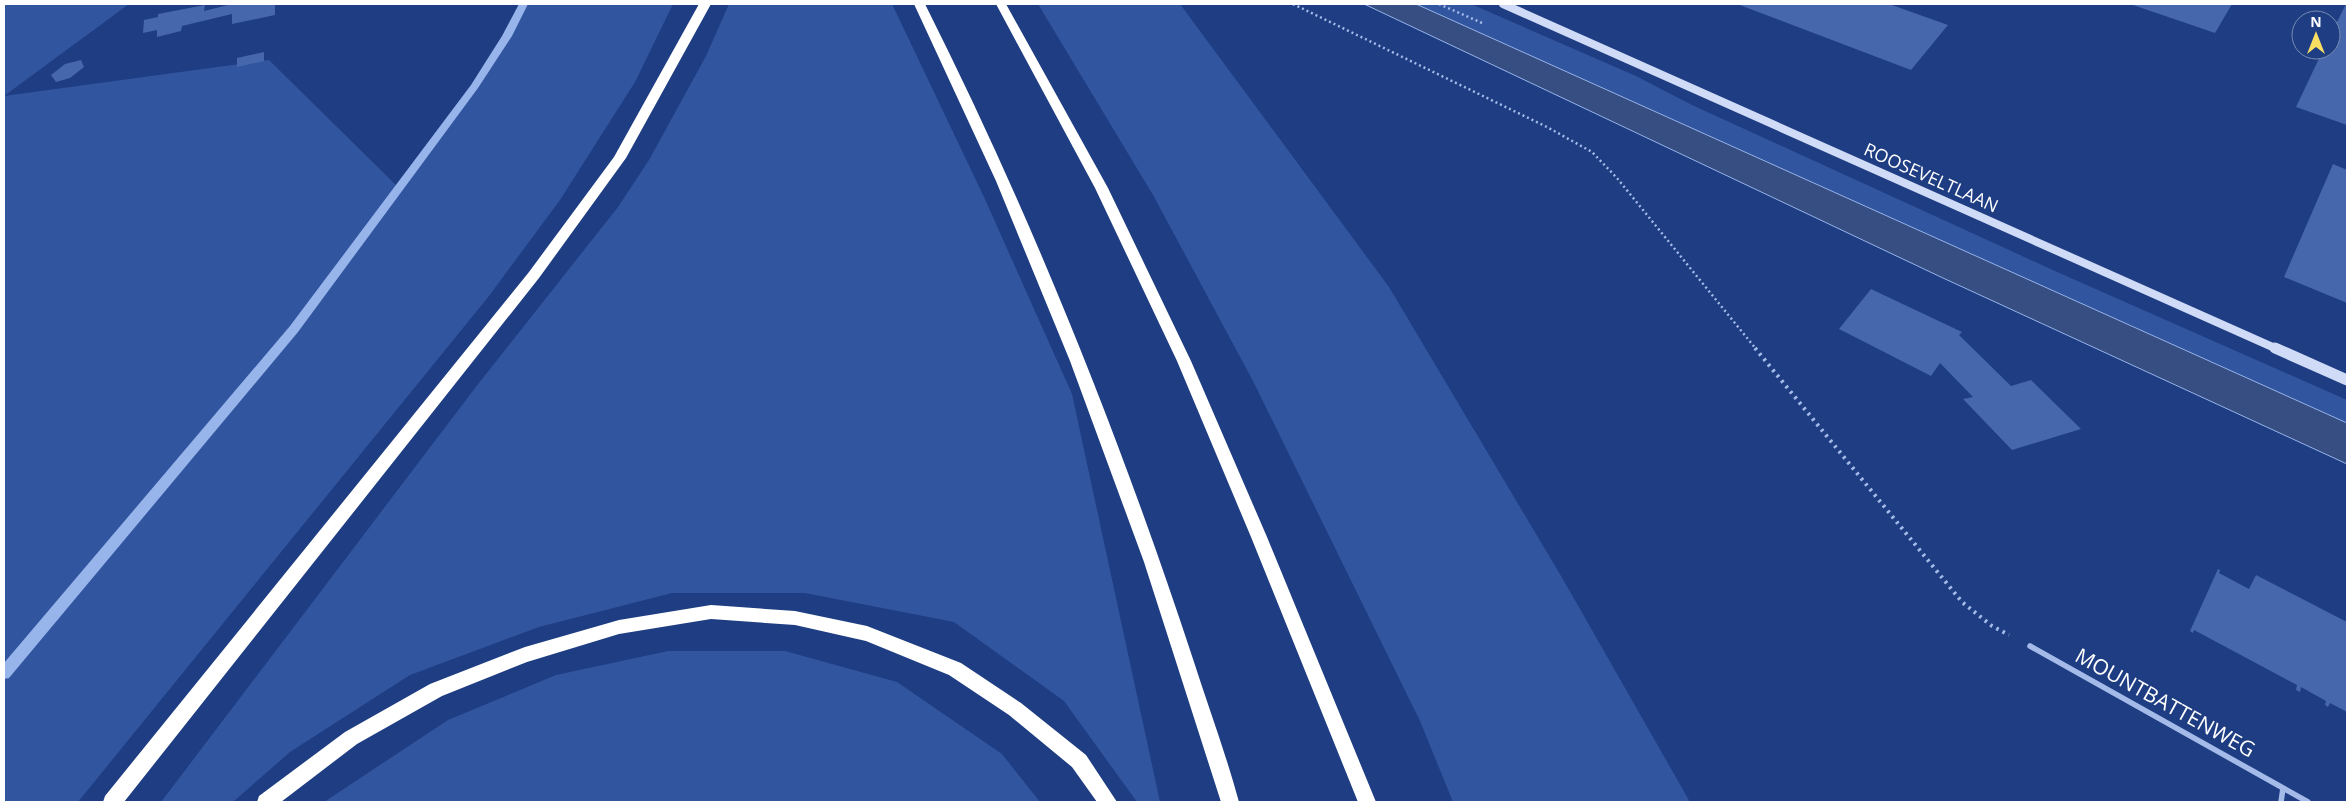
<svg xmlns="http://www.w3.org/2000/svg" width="2351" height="806" font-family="'Open Sans',sans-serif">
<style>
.green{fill:#3255a0}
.water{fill:#364e81;stroke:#97b4eb}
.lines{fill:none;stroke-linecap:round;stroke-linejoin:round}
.stream{fill:#97b4eb;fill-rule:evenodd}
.building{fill:#4667ab}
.path-far1{stroke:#a4bbe9;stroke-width:2.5;stroke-dasharray:2 3;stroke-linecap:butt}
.path{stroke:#a4bbe9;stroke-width:4;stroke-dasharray:2.5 4.5;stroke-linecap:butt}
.street{stroke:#a4bbe9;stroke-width:5.5}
.secondary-far1{stroke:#cfdbf7;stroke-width:8}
.secondary{stroke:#cfdbf7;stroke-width:11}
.highway{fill:#fff;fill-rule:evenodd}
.labels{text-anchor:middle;stroke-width:4;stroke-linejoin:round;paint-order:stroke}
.street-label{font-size:18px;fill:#fff;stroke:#1e3d82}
.near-street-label{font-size:21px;fill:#fff;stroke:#1e3d82}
</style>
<rect width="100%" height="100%" fill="#1e3d82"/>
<path class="green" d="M4 4H129L4 96 269 60 400 189C444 129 490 70 524 4H673L635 82 560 200 489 296 78 802H4Z
M729 4H892L984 197 1072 394 1160 802H1137L1064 701 954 622 805 593H672L539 627 410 675 290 752 233 802H161L475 388 618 207 649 160 706 56Z
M1038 4H1180L1389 287 1564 581 1690 802H1453L1420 721 1253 381 1153 195Z
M1416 4H1471L1636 76 1692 105 2055 271 2347 400V423Z
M668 651H785L897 682 1002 754 1040 802H324L448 720 556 675Z"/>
<path class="water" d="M1364 4H1416L2347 423V464L1943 278Z"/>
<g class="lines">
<path class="stream" d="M519 4H528L512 36 478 88 298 332 9 678 4 679V663L290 326 471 85 502 36Z"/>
</g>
<path class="building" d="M232 4H275V15L232 24V14L182 26 181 31 157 37V30L143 33 144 20 158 17V14L205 5 204 11Z
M1737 4H1889L1948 25 1911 70Z
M2130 4H2232L2215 33Z
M2346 4H2347V125L2296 107 2323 50H2331V34Z
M264 52V61L237 67V58Z
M81 60 84 67 70 78 56 82 51 75 65 64Z
M2333 164 2347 170V303L2284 277Z
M1871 289 1962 332 1959 335 2011 386 2031 380 2081 429 2012 450 1963 399 1973 397 1940 363 1931 376 1839 329Z
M2218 569 2220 570 2219 573 2249 589 2256 575 2347 622V712L2330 703 2328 707 2325 705 2326 701 2301 687 2300 692 2296 690 2297 685 2194 630 2193 633 2190 631Z"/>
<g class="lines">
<path class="path-far1" d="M1293 4 1547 127 1592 152 1617 178 1756 349
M1439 4 1482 23"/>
<path class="path" d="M1755 348 1962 602 1992 626 2009 635"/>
<path class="street" d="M2030 646 2308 802
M2281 802 2283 788"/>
<path class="secondary-far1" d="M1503 4 2277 349"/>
<path class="secondary" d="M2275 348 2347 380"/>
<path class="highway" d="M699 4H711L626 158 539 278 124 802H103L105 796 529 272 614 157Z
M914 4H925C1031 215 1119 434 1193 659 1208 706 1226 754 1239 802H1221L1144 562 1070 361 996 181Z
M996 4H1006L1108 188 1191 361 1267 537 1376 802H1358L1251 537 1177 361 1095 188Z
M711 605 795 611 867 626 961 663 1021 703 1086 755 1117 802H1097L1072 767 1009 715 949 675 866 641 795 625 711 619 619 634 527 662 442 696 357 744 281 802H257L259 796 345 732 430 684 525 647 619 620Z"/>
</g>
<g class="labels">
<g class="street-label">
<text transform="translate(1931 178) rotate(24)" y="6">ROOSEVELTLAAN</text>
</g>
<g class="near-street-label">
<text transform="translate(2165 703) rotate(29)" y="7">MOUNTBATTENWEG</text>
</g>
</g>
<rect width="2351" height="806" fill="none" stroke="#ffffff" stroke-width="10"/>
<g transform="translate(2316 35)"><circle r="24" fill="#1e3d82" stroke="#788bb4"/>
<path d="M0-4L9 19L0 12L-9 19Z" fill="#f8df63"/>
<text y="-8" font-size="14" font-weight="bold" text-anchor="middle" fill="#ffffff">N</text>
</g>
</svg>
